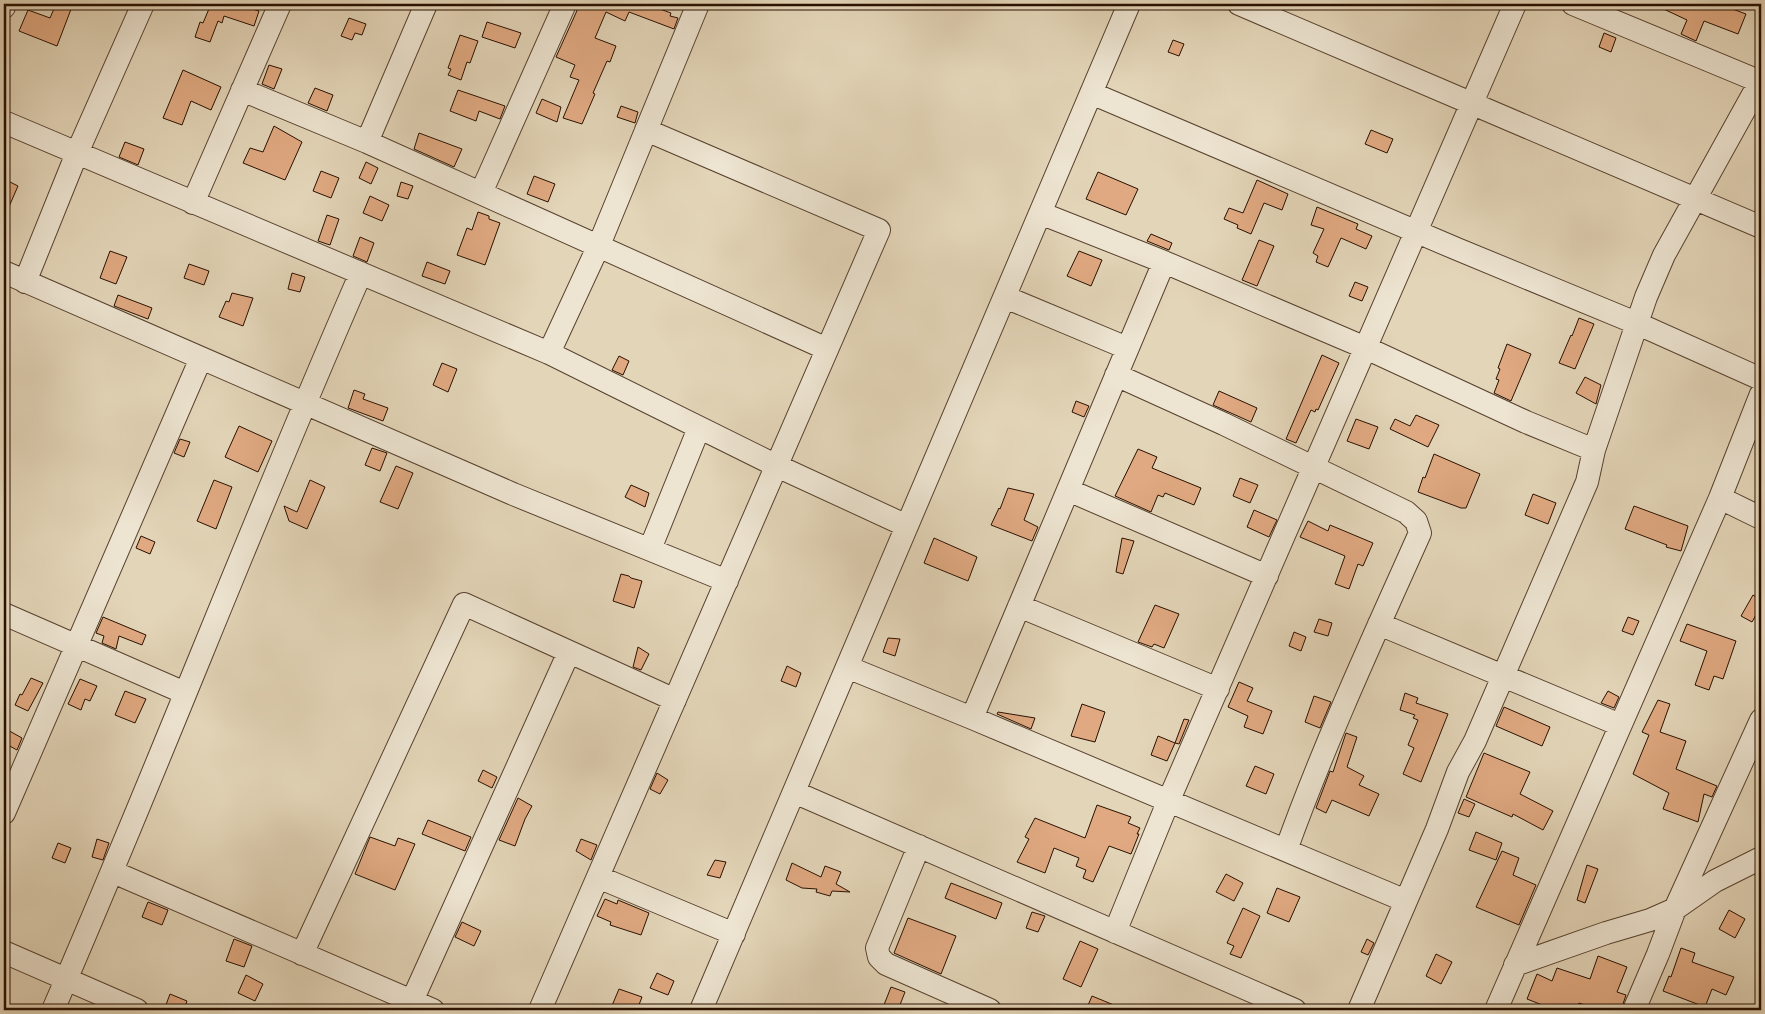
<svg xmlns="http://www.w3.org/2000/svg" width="1765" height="1014" font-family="'IM FELL English',serif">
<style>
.building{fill:#e0a981;stroke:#281000}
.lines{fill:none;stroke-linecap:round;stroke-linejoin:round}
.minor-casing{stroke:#57412e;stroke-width:24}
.minor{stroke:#ede4d1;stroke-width:22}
</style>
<rect width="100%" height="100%" fill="#e3d5b8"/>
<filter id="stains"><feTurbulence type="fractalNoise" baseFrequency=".004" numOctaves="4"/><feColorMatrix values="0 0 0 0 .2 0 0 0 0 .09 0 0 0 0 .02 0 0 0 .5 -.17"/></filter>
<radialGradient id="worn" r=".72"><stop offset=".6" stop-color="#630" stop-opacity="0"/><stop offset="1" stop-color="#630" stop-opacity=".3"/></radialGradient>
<path class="building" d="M56 4H73L57 46 19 31 28 10 50 18Z
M211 4H236L259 11 254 26 224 16 222 23 218 21 210 42 195 37 200 22 203 23Z
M580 4H646L671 13 670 16 678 18 674 29 629 12 625 21 606 12 595 38 616 46 610 62 607 61 593 93 595 94 582 124 563 118 579 80 570 77 575 65 556 57Z
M1653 4H1719L1746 14 1738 34 1704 21 1696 41 1681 34 1687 20Z
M349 18 366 24 362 35 355 33 352 40 341 36Z
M487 22 521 33 515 48 482 37Z
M1604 33 1616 38 1611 52 1599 47Z
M460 35 478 41 470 63 467 62 461 80 448 75 451 69 448 68Z
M1173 40 1184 44 1179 56 1168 52Z
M269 65 282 69 274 89 262 84Z
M183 70 221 87 211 110 191 101 182 125 163 118Z
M315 88 333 95 327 111 308 103Z
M458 90 505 106 500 119 479 111 476 121 450 111Z
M542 99 561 107 557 122 536 113Z
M621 106 638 112 635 123 617 117Z
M274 126 302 142 285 180 243 163 250 148 263 152Z
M1371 130 1393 139 1387 153 1365 144Z
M419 133 462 149 454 167 414 149Z
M125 142 144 149 138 165 119 157Z
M366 162 378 168 371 184 359 178Z
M321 171 339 178 331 198 313 191Z
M1098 172 1138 189 1126 215 1086 199Z
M534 176 555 184 548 202 527 194Z
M4 179 18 186 4 218Z
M1257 180 1288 194 1282 210 1264 203 1251 234 1237 228 1238 225 1224 219 1229 208 1243 213Z
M401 182 413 186 408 199 397 196Z
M370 196 389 205 382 221 363 213Z
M1317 207 1358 224 1356 229 1372 236 1366 249 1341 238 1328 267 1316 262 1318 256 1313 253 1324 229 1311 225Z
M478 212 489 216V219L500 223 485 265 457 255 467 228 472 230Z
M327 215 339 219 330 245 318 241Z
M1151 234 1172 243 1169 250 1147 241Z
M360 237 374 243 367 262 353 256Z
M1259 240 1274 246 1257 286 1242 280Z
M110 251 127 257 116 284 100 278Z
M1079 251 1102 260 1091 286 1067 276Z
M427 262 450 271 445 284 422 276Z
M189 264 209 271 204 285 184 278Z
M292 273 305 277 300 292 288 289Z
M1355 282 1368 287 1362 301 1349 296Z
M232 293 253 298 243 326 219 317 226 301 229 302Z
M118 295 152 308 148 319 114 306Z
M1579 318 1594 324 1575 369 1559 363 1571 335 1572 336Z
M1507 344 1531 354 1511 401 1494 393 1499 380 1496 379 1500 369 1498 368Z
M1322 355 1339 363 1318 410 1316 409 1315 412 1311 410 1296 443 1286 439Z
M619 356 629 361 623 375 612 370Z
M442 363 457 369 448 392 433 385Z
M1585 377 1601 385 1596 404 1576 393Z
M354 390 365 394 363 399 388 408 383 421 348 408Z
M1219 391 1257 408 1251 422 1213 405Z
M1076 401 1089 406 1084 417 1072 412Z
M1416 415 1439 425 1428 447 1390 429 1395 419 1410 426Z
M1356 419 1378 427 1369 449 1347 441Z
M239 426 272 441 258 472 225 457Z
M180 439 190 442 184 457 174 453Z
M372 448 387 453 380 471 365 465Z
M1138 449 1157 457 1152 468 1201 488 1194 505 1165 493 1163 497 1158 495 1151 512 1115 496Z
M1434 454 1480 474 1466 508H1461L1418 492 1423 477 1425 478Z
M396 466 413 473 398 509 380 502Z
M1240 478 1258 485 1250 503 1233 496Z
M214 480 232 487 216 529 197 521Z
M310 480 325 487 307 529 289 521 284 506 297 512Z
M631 485 649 493 645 507 625 497Z
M1008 488 1034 494 1024 520 1038 527 1032 541 991 525 999 508 1000 509Z
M1533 494 1556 503 1548 524 1525 515Z
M1634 506 1688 526 1681 551 1666 547 1667 545 1625 529Z
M1254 510 1277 520 1269 537 1247 527Z
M1308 521 1328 531 1330 525 1373 543 1363 566 1358 564 1349 589 1335 584 1345 556 1300 537Z
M141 536 155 542 150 554 136 548Z
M934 538 977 557 968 581 924 563Z
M1122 538 1134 541 1123 574 1116 572Z
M621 574 629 576 631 578 642 581 634 608 613 601Z
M1753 595 1761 600V606L1752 622 1741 616Z
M1155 605 1179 614 1164 648 1154 644 1152 647 1138 642Z
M103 617 146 635 142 645 119 636 116 649 102 643 104 636 96 633Z
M1628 617 1639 621 1633 635 1622 631Z
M1319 619 1332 623 1328 636 1314 632Z
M1687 624 1736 641 1723 679 1714 676 1709 690 1695 685 1707 651 1680 641Z
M1294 632 1306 637 1301 651 1289 646Z
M888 638 900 639 895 656 883 652Z
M638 647 649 654 641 670 633 667Z
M787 666 801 673 796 687 781 681Z
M31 678 43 683 28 711 15 705 20 694 22 695Z
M80 679 97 686 90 701 85 699 81 710 68 704Z
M1239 682 1253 688 1247 701 1272 711 1263 734 1244 727 1248 716 1228 707Z
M125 691 146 699 135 723 115 715Z
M1608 691 1619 697 1614 708 1601 703Z
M1405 693 1418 698 1416 703 1448 714 1421 782 1403 774 1414 748 1408 745 1418 720 1413 718 1415 715 1400 710Z
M1314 696 1331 702 1320 728 1305 722Z
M1658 700 1670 704 1660 732 1686 741 1676 769 1717 786 1712 797 1704 794 1698 822 1663 809 1669 793 1633 774 1649 735 1642 732Z
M1082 704 1105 712 1095 742 1071 736Z
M1504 707 1550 727 1542 746 1496 726Z
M998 712 1035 718 1031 729 997 714Z
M1184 719 1189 720 1179 744 1175 743Z
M4 728 22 738 17 750 4 743Z
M1346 733 1357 737 1347 767 1364 776 1359 785 1379 794 1369 816 1332 800 1326 813 1316 808 1330 771 1333 772Z
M1158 736 1175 743 1167 761 1151 755Z
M1484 753 1530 772 1520 794 1553 811 1543 830 1513 814 1512 817 1466 797Z
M1255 766 1274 774 1266 794 1246 786Z
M483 770 497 777 492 788 478 781Z
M657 773 668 780 660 794 650 789Z
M518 798 532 806 525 819 515 846 499 840Z
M1464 799 1475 804 1469 817 1458 813Z
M1097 805 1131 817 1128 823 1140 828 1137 834H1139L1131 854 1109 846 1093 882 1083 878 1086 870 1076 866 1079 858 1054 848 1045 873 1017 862 1029 839 1025 837 1035 818 1085 838Z
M428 820 471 837 465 851 422 834Z
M1476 832 1502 843 1496 860 1469 850Z
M370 837 395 846 398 838 415 844 395 890 355 874Z
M97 839 109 843 103 860 92 857Z
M581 839 597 845 591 860 576 851Z
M58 843 71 848 65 863 52 858Z
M1502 851 1519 858 1513 875 1536 885 1519 925 1476 907Z
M715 860 726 862 720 878 707 875Z
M792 863 821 877 825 866 841 872 836 884 850 892 832 891 830 896 816 892 817 889 802 888 786 880Z
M1587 865 1598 869 1585 903 1577 900Z
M1226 874 1243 883 1234 901 1216 892Z
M951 883 1002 903 996 919 945 898Z
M1277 888 1300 897 1289 922 1267 913Z
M605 899 617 904 618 900 649 913 641 935 610 925 611 922 597 916Z
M148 902 168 910 162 925 142 917Z
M1243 908 1260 916 1241 958 1230 954 1234 946 1227 943Z
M1729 910 1745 919 1735 938 1719 929Z
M1032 912 1045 916 1038 932 1026 928Z
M908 918 956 936 941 974 894 953Z
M462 922 481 931 474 946 455 937Z
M234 939 252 946 244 967 226 961Z
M1367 939 1374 943 1368 955 1361 952Z
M1080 941 1098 949 1081 987 1063 979Z
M1681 948 1695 953 1692 962 1734 977 1726 995 1712 989 1705 1007 1663 991 1669 976 1671 977Z
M1436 954 1452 962 1441 984 1426 976Z
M1598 956 1627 967 1617 992 1626 995 1621 1010H1600L1579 1003 1575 1010H1555L1527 999 1537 974 1552 981 1557 968 1590 979Z
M657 973 674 981 668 995 650 988Z
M246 975 263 984 255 1001 238 993Z
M891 987 905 992 898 1010H882Z
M619 989 642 997 637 1010H618L611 1008Z
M170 994 187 1001 184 1010H164Z
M1092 996 1126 1010H1086Z"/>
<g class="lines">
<g class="minor-casing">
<path id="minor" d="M1239 4 1761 227
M1573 4 1761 82
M4 7 5 4
M242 90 367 142 827 349
M1091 93 1457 249 1636 323 1761 379
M4 122 549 353 777 466 907 526
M367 142 426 4
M481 193 565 4
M193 203 280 4
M1040 213 1164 262 1366 348 1526 422 1594 450
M4 272 513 494 727 581
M25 282 77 153 143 4
M1005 297 1127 348
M549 353 599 245 698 4
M1116 375 1224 424 1406 512 1416 521 1420 533C1373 638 1325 742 1286 850
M1068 490 1267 576
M1720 498 1761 518
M650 549 699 428
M1019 606 1218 689
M4 614 185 693
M1379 624 1620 725
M847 667 972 718 1406 901
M972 718 1164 262
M794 792 1295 1010
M4 813 201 358
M919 846 877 948 879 957 886 964 990 1010
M113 872 433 1010
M598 877 734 934
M1115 932 1168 802 1515 4
M4 952 137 1010
M302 954 464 604 675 700
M1515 965 1606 933 1650 920 1675 909 1715 881 1761 858
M412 1001 569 652
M53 1010C159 766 254 517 361 273
M540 1010 879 230 646 130
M701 1010 1129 4
M1359 1010 1437 829 1458 772 1475 741 1587 482 1594 450 1646 297 1664 255 1761 80
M1496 1010 1720 498 1761 394
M1634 1010 1658 954 1675 909 1761 720"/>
</g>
<use href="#minor" class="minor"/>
</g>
<rect width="1765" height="1014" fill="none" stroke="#e3d5b8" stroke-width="20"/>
<rect x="5" y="5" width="1755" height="1004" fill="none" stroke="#281000" stroke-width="2.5"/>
<rect x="10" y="10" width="1745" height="994" fill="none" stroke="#281000"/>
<rect width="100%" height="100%" filter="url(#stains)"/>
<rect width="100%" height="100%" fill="url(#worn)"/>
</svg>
